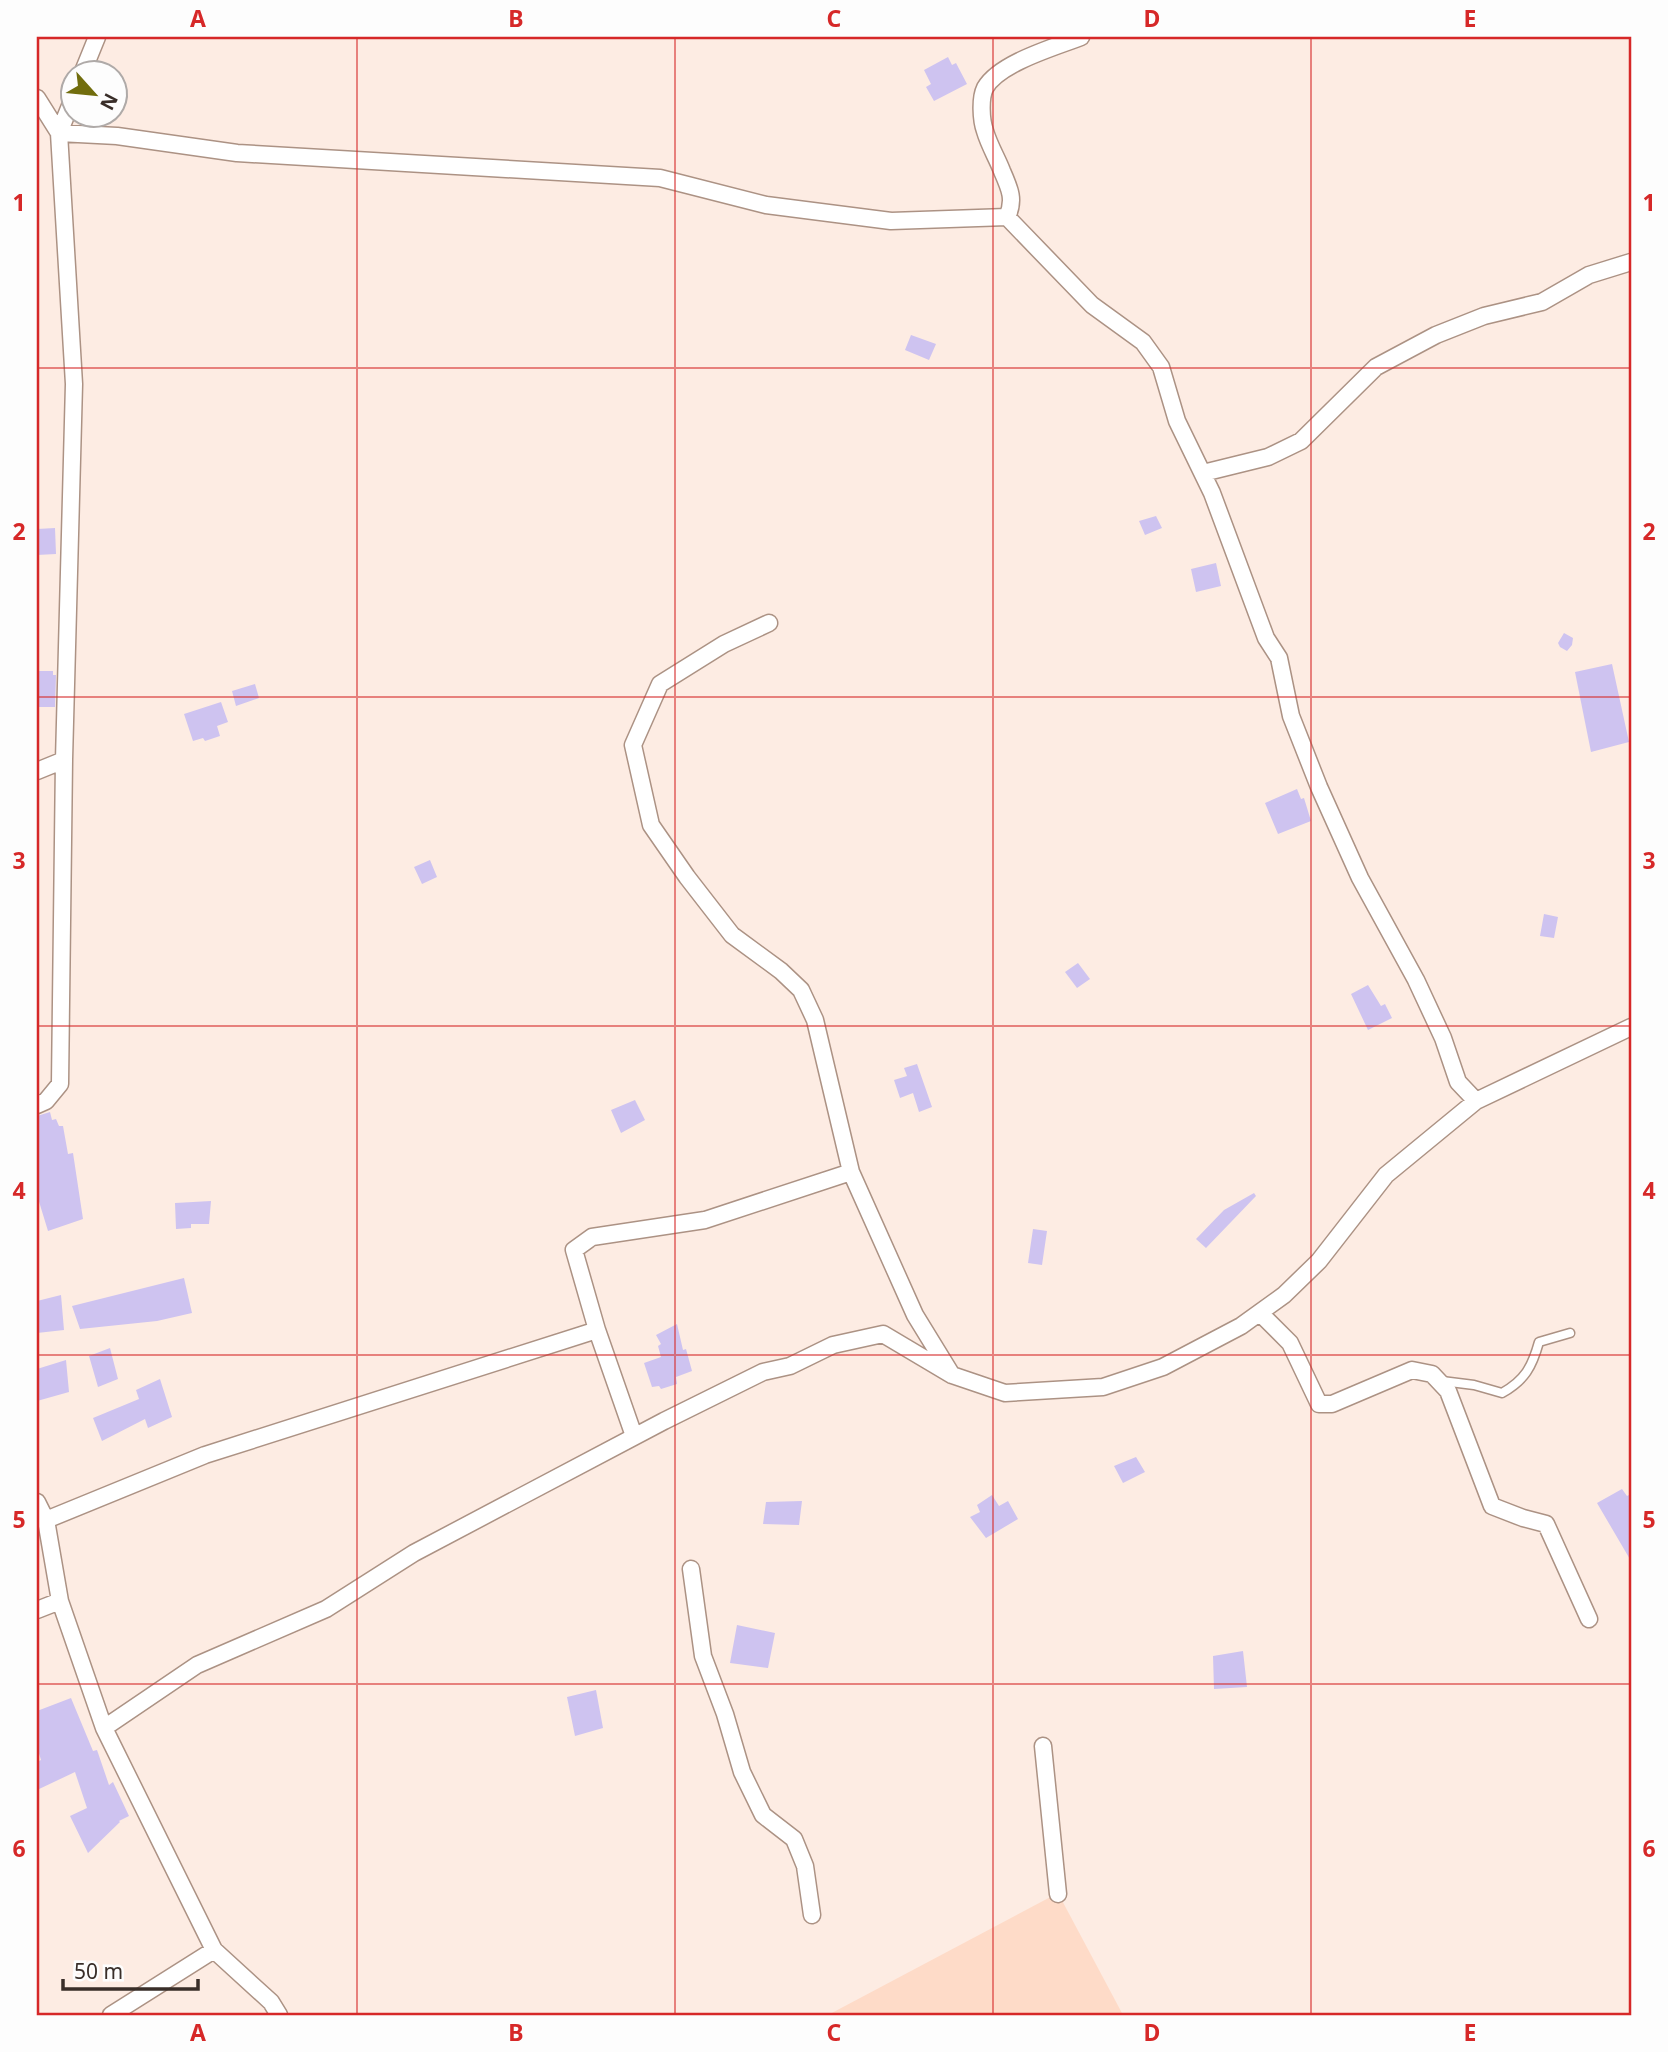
<svg xmlns="http://www.w3.org/2000/svg" width="1668" height="2052" font-family="'Noto Sans',sans-serif">
<style>
.built{fill:#fedbc8}
.building{fill:#cec3f0}
.lines{fill:none;stroke-linecap:round;stroke-linejoin:round}
.service-casing{stroke:#ac9284;stroke-width:11}
.minor-casing{stroke:#ac9284;stroke-width:19}
.service{stroke:#fff;stroke-width:8}
.minor{stroke:#fff;stroke-width:16}
.grid{fill:none;stroke:#d62828;stroke-width:2;stroke-opacity:0.55}
.neatline{fill:none;stroke:#d62828;stroke-width:2.5}
.grid-label{font-size:23px;text-anchor:middle;font-weight:bold;fill:#d62828}
</style>
<rect width="100%" height="100%" fill="#fdece3"/>
<path class="built" d="M1058 1893 1123 2015H828Z"/>
<path class="building" d="M948 57 952 65 956 63 967 84 934 101 926 87 931 84 924 70Z
M911 335 936 344 929 360 905 350Z
M1156 516 1162 528 1145 535 1139 521Z
M55 528 56 554 37 555V529Z
M1216 563 1221 586 1196 592 1191 569Z
M1564 633 1573 638 1572 645 1567 651 1560 647 1558 643Z
M1612 664 1629 742 1591 752 1575 672Z
M37 671H53V675H56L55 707H37Z
M255 684 259 698 236 706 232 691Z
M221 702 228 722 217 726 220 736 205 741 203 738 193 741 184 714Z
M1297 789 1301 799 1304 798 1311 821 1278 834 1265 803Z
M430 860 437 877 422 884 414 867Z
M1544 914 1558 917 1554 938 1540 936Z
M1078 963 1090 979 1077 988 1065 972Z
M1368 985 1381 1006 1385 1004 1392 1018 1368 1030 1351 994Z
M917 1064 932 1107 919 1112 913 1093 900 1098 894 1080 907 1076 904 1068Z
M635 1100 645 1120 621 1133 611 1110Z
M50 1112 52 1120 56 1119 59 1126H63L68 1154 73 1153 83 1219 48 1231 37 1195V1116Z
M1254 1193 1256 1196 1206 1248 1196 1239 1224 1210Z
M211 1201 209 1224H191V1228L176 1229 175 1203Z
M1033 1229 1047 1231 1042 1265 1028 1263Z
M184 1278 192 1313 157 1321 80 1329 72 1306Z
M61 1295 64 1330 37 1333V1301Z
M677 1324 683 1350 686 1349 692 1371 676 1377 677 1384 661 1389 659 1386 652 1387 644 1363 661 1357 658 1346 661 1344 656 1335Z
M110 1348 118 1379 98 1387 89 1356Z
M66 1360 69 1392 37 1401V1369Z
M160 1379 172 1417 148 1428 145 1419 102 1441 93 1418 139 1399 136 1390Z
M1136 1457 1145 1472 1123 1483 1114 1466Z
M1622 1489 1627 1496 1631 1494V1561L1597 1503Z
M992 1495 999 1506 1008 1501 1018 1519 986 1538 970 1517 980 1512 977 1505Z
M802 1501 799 1525 763 1524 766 1502Z
M737 1625 775 1633 768 1668 730 1663Z
M1243 1651 1247 1687 1214 1689 1213 1656Z
M596 1690 603 1728 575 1736 567 1697Z
M71 1698 93 1751 97 1750 109 1785 113 1782 129 1816 119 1821 120 1822 88 1853 70 1816 87 1808 75 1772 37 1790V1762L41 1760 37 1747V1711Z"/>
<g class="lines">
<g class="service-casing">
<path id="service" d="M1442 1381 1474 1385 1502 1393C1525 1380 1532 1367 1539 1342L1570 1333"/>
</g>
<g class="minor-casing">
<path id="minor" d="M82 74 97 37
M37 98 59 133 117 136 237 153 660 178 766 205 891 221 1007 217C1015 200 1010 189 1002 171 997 158 989 145 985 131 981 120 980 98 985 88 999 63 1055 47 1081 37
M1007 217 1092 305 1143 342 1161 367 1177 421 1212 493 1266 638 1279 658 1291 716 1319 787 1360 878 1416 980 1443 1038 1458 1082 1476 1101
M1203 473 1268 457 1301 441 1376 367 1436 335 1484 316 1542 302 1589 275 1631 262
M769 623 724 644 660 684 633 745 651 825 687 877 732 935 781 971 801 990 815 1020 851 1172
M37 771 64 760
M37 1105 46 1101 60 1084 64 760 74 384 59 133 74 96
M1260 1313 1290 1343 1319 1404H1332L1412 1370 1432 1374 1448 1391 1492 1506 1523 1518 1546 1524 1589 1619
M597 1330 634 1436
M37 1502 46 1520 60 1601 104 1728 214 1950 271 2002 279 2015
M46 1520 205 1455 597 1330 574 1250 592 1237 705 1220 851 1172 915 1315 950 1372
M691 1569 703 1656 725 1714 742 1772 763 1815 794 1839 805 1866 812 1915
M37 1610 60 1601
M104 1728 197 1665 326 1609 414 1553 664 1421 763 1372 790 1366 833 1345 883 1334 952 1375 1005 1393 1103 1387 1163 1367 1241 1326 1284 1295 1319 1261 1386 1175 1476 1101 1631 1027
M1043 1746 1058 1894
M111 2015 214 1950"/>
</g>
<use href="#service" class="service"/>
<use href="#minor" class="minor"/>
</g>
<path class="grid" d="M357 37V2015M675 37V2015M993 37V2015M1311 37V2015M37 368H1631M37 697H1631M37 1026H1631M37 1355H1631M37 1684H1631"/>
<rect width="1668" height="2052" fill="none" stroke="#fdfdfd" stroke-width="77"/>
<g transform="translate(94 94) rotate(117)"><circle r="33" fill="#fdfdfd" stroke="#afaaa8" stroke-width="2"/>
<path d="M0-5L12 26L0 18L-12 26Z" fill="#716d0d"/>
<text y="-10" font-size="19" font-weight="bold" text-anchor="middle" fill="#392e29">N</text>
</g>
<path d="M63 1979v10h135v-10" fill="none" stroke="#392e29" stroke-width="3.5"/>
<text x="74" y="1979" font-size="21" fill="#392e29" stroke="#fdfdfd" stroke-width="5" paint-order="stroke">50 m</text>
<rect x="38" y="38" width="1592" height="1976" class="neatline"/>
<g class="grid-label">
<text x="198" y="27">A</text>
<text x="516" y="27">B</text>
<text x="834" y="27">C</text>
<text x="1152" y="27">D</text>
<text x="1470" y="27">E</text>
<text x="19" y="211">1</text>
<text x="1649" y="211">1</text>
<text x="19" y="540">2</text>
<text x="1649" y="540">2</text>
<text x="19" y="869">3</text>
<text x="1649" y="869">3</text>
<text x="19" y="1199">4</text>
<text x="1649" y="1199">4</text>
<text x="19" y="1528">5</text>
<text x="1649" y="1528">5</text>
<text x="19" y="1857">6</text>
<text x="1649" y="1857">6</text>
<text x="198" y="2041">A</text>
<text x="516" y="2041">B</text>
<text x="834" y="2041">C</text>
<text x="1152" y="2041">D</text>
<text x="1470" y="2041">E</text>
</g>
</svg>
